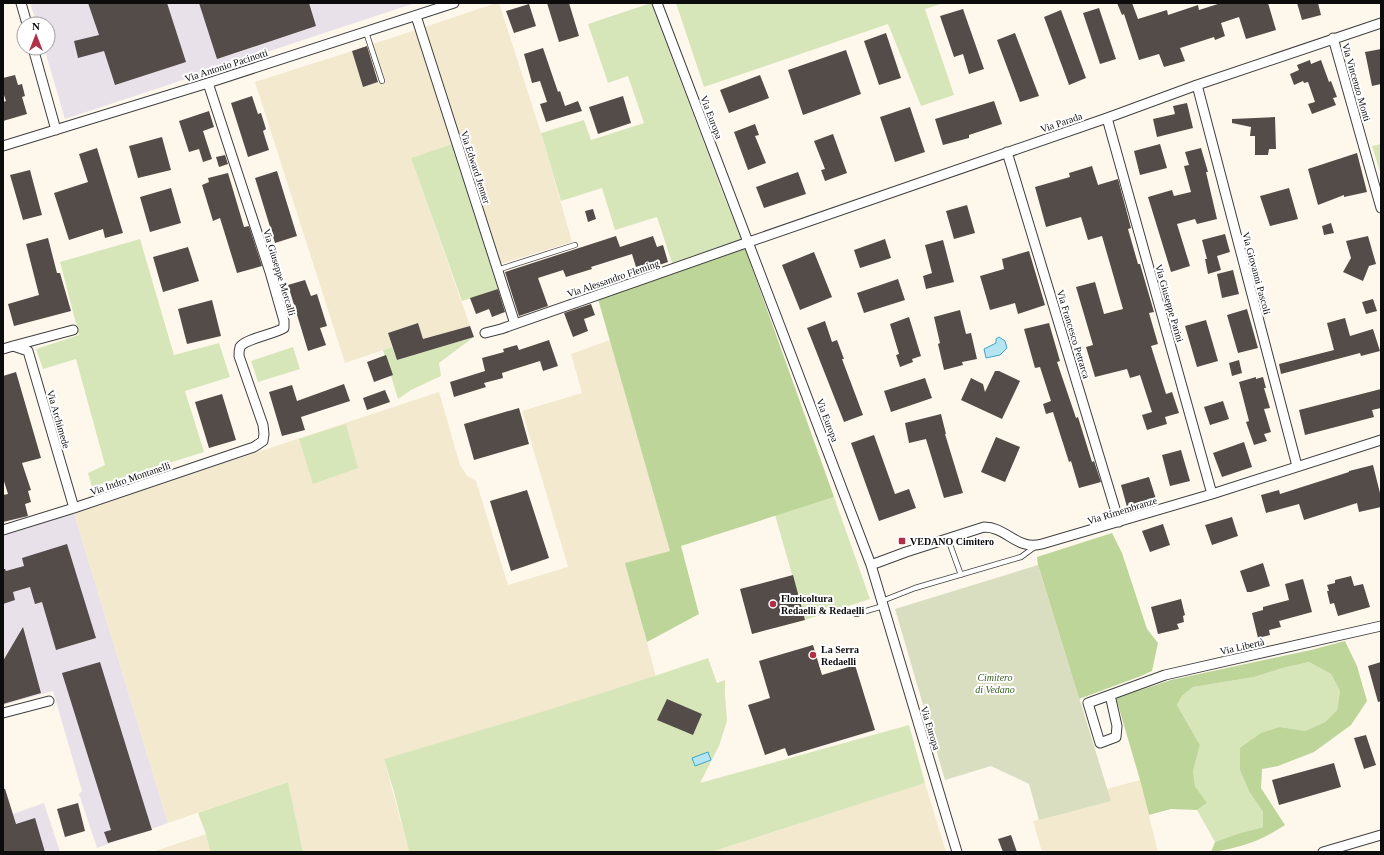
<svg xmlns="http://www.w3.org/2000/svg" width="1384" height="855" font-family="'Times New Roman',serif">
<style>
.industrial{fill:#e8e1ea}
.farmland{fill:#f2e9ce}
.green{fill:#d7e6b9}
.forest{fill:#bdd599}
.cemetery{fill:#d8debf}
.water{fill:#b5e4f2;stroke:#40a3c4}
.building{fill:#544c49}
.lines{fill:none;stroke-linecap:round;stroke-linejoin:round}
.service-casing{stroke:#3f3f3f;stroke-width:6}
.minor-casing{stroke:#3f3f3f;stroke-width:11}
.service{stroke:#fff;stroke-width:4.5}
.minor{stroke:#fff;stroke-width:9}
.poi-dot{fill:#b32e48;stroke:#fff;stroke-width:1.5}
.labels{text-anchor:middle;stroke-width:4;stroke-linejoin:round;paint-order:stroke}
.street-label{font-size:10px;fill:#0c0c0c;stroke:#fff}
.poi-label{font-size:10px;font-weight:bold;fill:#0c0c0c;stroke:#fff;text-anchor:start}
.park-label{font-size:10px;font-style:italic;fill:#375f21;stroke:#fff}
</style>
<rect width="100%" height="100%" fill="#fef8ec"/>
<path class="industrial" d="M30 3H415L65 119 44 48H48V24H37Z
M74 513 168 823 97 848 79 794 82 791 53 691 3 705V536Z
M3 781 13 814 44 803 60 852H3Z"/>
<path class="farmland" d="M496 3H499L541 133 572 242 500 264 425 27Z
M416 30 452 144 411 158 470 326 423 339 417 323 388 333 392 347 345 363 255 82 352 51 364 87 385 80 372 44Z
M610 340 670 551 626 563 656 677 514 721 384 759 409 852H303L288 782 168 823 74 513 439 392 460 465 467 476 476 481 508 585 568 567 522 411 582 393 571 354Z
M1140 780 1158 852H1042L1033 821 1110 801 1107 789Z
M925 783 946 852H711L906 789Z
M206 834 210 852H152Z"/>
<path class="green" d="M651 3 724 196 742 239 672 263 657 217 615 230 602 188 561 201 541 133 584 120 591 140 644 123 628 76 608 83 588 24Z
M676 3H944L925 9 954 95 921 106 888 24 704 87Z
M452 144 499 289 462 301 411 158Z
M1381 144V175L1372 146Z
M140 239 174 355 219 343 230 377 185 391 204 452 92 487 88 473 105 465 76 359 43 369 36 349 79 335 60 262Z
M474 337 439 363 441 376 411 390 398 399 383 350 392 347 397 360Z
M293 347 300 369 258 382 251 361Z
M346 424 358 468 313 484 299 439Z
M834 497 870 599 805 620 775 515Z
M708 658 717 683 725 680V695L727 721 719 746 700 783 909 725 925 783 711 852H409L394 792 384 759C493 727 601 695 708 658Z
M1309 662 1331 674 1340 691 1337 710 1325 722 1305 731 1280 727 1250 793 1263 812V827L1237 834 1215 842 1197 810 1207 803 1195 786 1193 771 1200 745 1177 705 1182 696 1193 687 1254 677 1283 668Z
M288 782 303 852H210L206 834 198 813Z"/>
<path class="forest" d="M745 248 834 497 681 546 699 614 647 642 625 563 670 551 598 299Z
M1112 533 1122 553 1147 629 1158 643 1152 671 1141 676 1079 699 1038 565 1037 557Z
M1345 641 1357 666 1367 701 1351 725 1314 752 1278 766 1262 769 1261 788 1285 825C1261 841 1240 848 1211 852L1215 842 1237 834 1263 827V812L1250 793 1240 770V748L1261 733 1280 727 1305 731 1325 722 1337 710 1340 691 1331 674 1309 662 1283 668 1254 677 1193 687 1182 696 1177 705 1200 745 1193 771 1195 786 1207 803 1197 810 1171 809 1149 815 1140 780 1116 698 1171 680 1311 650Z"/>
<path class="cemetery" d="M1038 565 1111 801 1039 820 1029 784 991 766 945 780 895 609Z"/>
<path class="water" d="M999 337 1005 341 1007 348 1000 355 986 358 984 349 996 343V339Z
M708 752 711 760 695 766 692 758Z"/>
<path class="building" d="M88 3H167L186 62 115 85 104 51 78 58 74 41 99 35Z
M199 3H309L316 26 217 59Z
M547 3H569L579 36 559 42Z
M1117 3H1132L1138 19 1167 10 1168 15 1198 5 1199 10 1221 3H1268L1276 30 1246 39 1239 17 1221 23 1225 36 1215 40 1214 37 1180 48 1185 61 1164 67 1159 54 1139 60 1124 14 1122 15Z
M1297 3H1318L1321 15 1302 20Z
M529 4 536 26 514 33 506 11Z
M1099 8 1116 59 1100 64 1083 13Z
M963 9 984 69 969 74 963 54 954 57 940 16Z
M1061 10 1086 78 1069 85 1044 17Z
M886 33 901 78 879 85 864 41Z
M1015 33 1039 96 1020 102 997 40Z
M367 46 378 82 363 87 352 51Z
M543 48 558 92 560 91 565 106 578 101 582 111 546 122 540 104 547 102 540 81 532 83 524 54Z
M1381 49V84L1372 86 1365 52Z
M846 50 861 94 803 115 788 70Z
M1310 60 1311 64 1321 60 1329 82 1331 81 1337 97 1333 98 1336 105 1312 114 1308 104 1315 102 1308 82 1304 83 1303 81 1294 85 1290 74 1299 70 1297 65Z
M15 75 18 85 22 84 25 96 22 97 27 114 3 121V102L6 101 3 92V78Z
M760 75 769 98 729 113 720 90Z
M252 96 258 114 261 113 266 129 263 131 269 150 248 157 231 103Z
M623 96 631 123 598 134 589 107Z
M994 101 1002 124 969 135V138L943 145 935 119Z
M1187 103 1193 128 1157 137 1153 119 1175 114 1173 106Z
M910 107 925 152 895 162 880 117Z
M209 111 214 127 203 131 212 159 203 162 199 149 189 152 179 121Z
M1275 117 1276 149H1269L1268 155H1255V136H1250L1251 127 1232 123V119Z
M755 124 759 135 755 136 766 163 748 170 734 132Z
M833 134 847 173 825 181 821 170 825 169 814 141Z
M162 137 171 170 138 178 129 146Z
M1160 144 1167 168 1140 175 1134 151Z
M97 148 123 233 105 238 103 229 69 240 54 193 88 182 79 154Z
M1201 148 1208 172H1206L1217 219 1197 224 1195 219 1177 224 1190 266 1171 272 1148 197 1172 190 1174 196 1191 192 1184 166 1189 165 1185 152Z
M1357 153 1367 192 1344 197V195L1318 205 1308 169Z
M225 155 228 164 219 167 216 157Z
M1092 166 1098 185 1118 179 1131 228 1128 229 1138 264H1140L1154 312 1149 313 1158 344 1151 346 1166 394 1172 392 1179 413 1165 417 1167 424 1147 430 1142 415 1152 412 1140 375 1130 378 1127 369 1095 377 1086 347 1093 345 1076 287 1095 282 1104 314 1123 309 1102 236 1088 240 1081 217 1046 227 1035 187 1070 177 1069 173Z
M30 170 42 215 23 220 10 175Z
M277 171 297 236 275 243 255 178Z
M798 172 806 194 764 208 756 187Z
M228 173 244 227 249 226 262 266 237 273 220 218 213 221 202 185 209 182 208 178Z
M171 188 181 223 150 232 140 197Z
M1289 188 1298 219 1270 226 1260 196Z
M967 205 975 233 954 239 946 211Z
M593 209 596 219 588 222 585 211Z
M1331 223 1334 233 1324 235 1322 226Z
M1225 234 1230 252 1217 256 1221 270 1208 274 1205 259H1207L1202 240Z
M616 236 620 247 653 236 657 247 663 245 668 262 644 270 642 265 636 267 632 254 591 267 592 269 566 277 563 270 538 278 548 306 519 316 505 272Z
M1368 236 1376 264 1369 266 1363 281 1343 272 1351 258 1346 241Z
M48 238 57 273H60L71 311 14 326 8 304 39 295 26 244Z
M885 239 891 258 860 268 854 250Z
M943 240 954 282 926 289 923 276 932 273 925 245Z
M188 247 199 281 163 292 153 257Z
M1029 251 1045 305 1018 314 1015 303 990 310 980 276 1004 269 1002 259Z
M814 252 832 297 800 310 782 265Z
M1233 270 1239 294 1222 298 1217 274Z
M898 279 905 300 864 313 857 293Z
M305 280 311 296 317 294 327 326 320 328 326 345 308 351 288 285Z
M498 289 505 312 492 317 489 309 476 314 470 298Z
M1373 299 1377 311 1366 314 1362 302Z
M212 300 221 336 187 344 178 309Z
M591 304 595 315 584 319 588 331 573 337 564 313Z
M1247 309 1258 348 1238 353 1227 315Z
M960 310 966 334 971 333 977 359 962 362 963 365 944 370 938 344 940 343 934 317Z
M909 317 921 356 912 359 913 362 900 367 896 355 899 354 890 324Z
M1345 318 1350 336 1373 329 1380 351 1361 356 1360 353 1281 374 1279 364 1334 350 1327 323Z
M1206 320 1218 361 1197 367 1185 326Z
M825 321 832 342 837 340 844 359H842L863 415 844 422 807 328Z
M418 323 423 339 470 326 474 337 397 360 388 333Z
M1049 323 1060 361 1057 362 1076 418 1078 417 1092 462 1094 461 1101 482 1079 488 1071 461 1069 462 1053 412 1046 414 1043 404 1051 401 1040 367 1035 368 1024 329Z
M549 340 558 366 543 371 540 361 502 373 503 378 484 383 486 387 454 397 450 382 485 371 482 358 504 352 503 349 517 345 519 350Z
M386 355 393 375 374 382 367 362Z
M1239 360 1242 373 1232 376 1229 363Z
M995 371H999L1020 381 1002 419 961 400 971 378 983 384 985 392Z
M16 372 41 458 22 463 31 490 28 491 31 502 25 504 28 516 3 522V495L8 494 3 478V376Z
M1256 377V379L1263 377 1266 388H1264L1270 408 1264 409 1271 432 1264 434 1267 441 1254 445 1246 422 1249 421 1239 382Z
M925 378 932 398 891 412 884 391Z
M344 384 350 401 301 417 305 430 282 436 269 392 292 385 297 401Z
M1381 389V408L1372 410 1374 417 1305 435 1299 410Z
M385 390 390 402 367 410 363 398Z
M222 394 236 440 209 448 195 402Z
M1223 401 1229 419 1210 425 1204 407Z
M519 408 529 444 474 460 464 424Z
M941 414 946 434H945L963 493 944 498 926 439 909 443 905 423Z
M874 435 895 494 909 489 916 508 879 521 851 443Z
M996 437 1020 447 1005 482 981 472Z
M1244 442 1252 467 1222 477 1213 453Z
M1181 450 1190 481 1170 486 1162 455Z
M1373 465 1381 497V507L1359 512 1357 503 1304 520 1299 504 1266 513 1261 495 1279 490 1280 494 1349 472V471Z
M1149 477 1156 499 1127 507 1121 485Z
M527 490 549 558 511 571 490 501Z
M1232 517 1238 536 1212 545 1205 525Z
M1163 524 1170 545 1150 552 1142 531Z
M67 544 96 638 56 650 42 602 35 604 30 587 13 592 15 600 3 604V569H5L6 571 24 566 22 558Z
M1263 563 1270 586 1251 592H1247L1240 571Z
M793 575 805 620 752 634 740 589Z
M1351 576 1354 586 1363 584 1370 607 1338 616 1334 603 1330 604 1327 591H1329L1327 585 1335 583V580Z
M1303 579 1312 612 1279 621 1281 627 1269 630 1270 635 1258 638 1252 613 1263 610V607L1289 600 1285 584Z
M1181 599 1185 615 1183 616 1184 622 1177 624 1179 629 1158 634 1151 607Z
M23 627 41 693 3 704V661Z
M813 645 822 675 855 665 875 730 788 756 785 748 765 755 748 705 770 698 759 661Z
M100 662 152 830 108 843 104 832 111 830 62 673Z
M1381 662V701L1378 702 1368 666Z
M667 699 702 714 693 735 657 720Z
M1366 735 1376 765 1364 769 1354 738Z
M1334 763 1341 787 1279 805 1272 780Z
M3 789H5L16 824 35 818 45 852H3Z
M78 803 85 831 65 837 57 809Z
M1011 835 1017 852H1003L998 839Z"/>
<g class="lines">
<g class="service-casing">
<path id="service" d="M366 32 382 81
M497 270 575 245
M948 539 961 575
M882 601 915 588 1021 557 1036 546
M856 614 883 606"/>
</g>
<g class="minor-casing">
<path id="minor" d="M21 3 27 24
M657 3 871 565 957 852
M416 16 515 324
M1333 38 1381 208
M33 48 56 130
M1197 85 1297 466
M1107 118 1212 494
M3 146 208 83 454 3
M1007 152 1119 522
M485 333 501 329 743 244 1107 118 1197 85 1381 23
M13 346 73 330
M3 349 13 346 28 351 74 508
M3 530 74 508 254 447 263 441 264 434 263 425 239 356C239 353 239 350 240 347 245 339 274 334 284 328V321L270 272 208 83
M871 565 906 552 984 527C1007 527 1017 551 1042 544L1212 494 1381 440
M1110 695 1117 726 1116 737 1100 743 1088 703 1165 675 1381 626
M3 713 49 701
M1323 852 1381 835"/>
</g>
<use href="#service" class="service"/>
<use href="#minor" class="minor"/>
</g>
<g class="poi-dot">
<rect x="898" y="537" width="8" height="8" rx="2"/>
<circle cx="773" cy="604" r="4"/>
<circle cx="813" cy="655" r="4"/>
</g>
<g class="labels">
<g class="street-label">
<text transform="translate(226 65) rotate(-18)" y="4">Via Antonio Pacinotti</text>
<text transform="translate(1357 82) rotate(74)" y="4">Via Vincenzo Monti</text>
<text transform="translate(712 117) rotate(69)" y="4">Via Europa</text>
<text transform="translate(1061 122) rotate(-19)" y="4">Via Parada</text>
<text transform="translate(476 167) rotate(72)" y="4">Via Edward Jenner</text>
<text transform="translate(280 272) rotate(73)" y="4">Via Giuseppe Mercalli</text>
<text transform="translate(1257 273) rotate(75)" y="4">Via Giovanni Pascoli</text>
<text transform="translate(613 278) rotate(-19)" y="4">Via Alessandro Fleming</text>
<text transform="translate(1170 303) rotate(74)" y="4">Via Giuseppe Parini</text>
<text transform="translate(1074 334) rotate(73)" y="4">Via Francesco Petrarca</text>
<text transform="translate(59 419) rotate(74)" y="4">Via Archimede</text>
<text transform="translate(828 420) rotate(69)" y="4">Via Europa</text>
<text transform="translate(130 478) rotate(-19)" y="4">Via Indro Montanelli</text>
<text transform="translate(1122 510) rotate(-17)" y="4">Via Rimembranze</text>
<text transform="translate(1242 646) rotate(-13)" y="4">Via Libertà</text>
<text transform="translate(931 728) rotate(73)" y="4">Via Europa</text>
</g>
<g class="poi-label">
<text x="910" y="545">VEDANO Cimitero</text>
<text x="781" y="602">Floricoltura<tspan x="781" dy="12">Redaelli &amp; Redaelli</tspan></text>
<text x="821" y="653">La Serra<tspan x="821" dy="12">Redaelli</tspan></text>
</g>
<g class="park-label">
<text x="995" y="681">Cimitero<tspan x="995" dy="12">di Vedano</tspan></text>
</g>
</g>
<rect width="1384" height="855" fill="none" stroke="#0c0c0c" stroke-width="8"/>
<g transform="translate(36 36)"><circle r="19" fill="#ffffff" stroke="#9e9e9e"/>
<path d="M0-3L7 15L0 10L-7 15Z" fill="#b32e48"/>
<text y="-6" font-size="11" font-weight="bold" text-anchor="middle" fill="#0c0c0c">N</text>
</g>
</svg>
